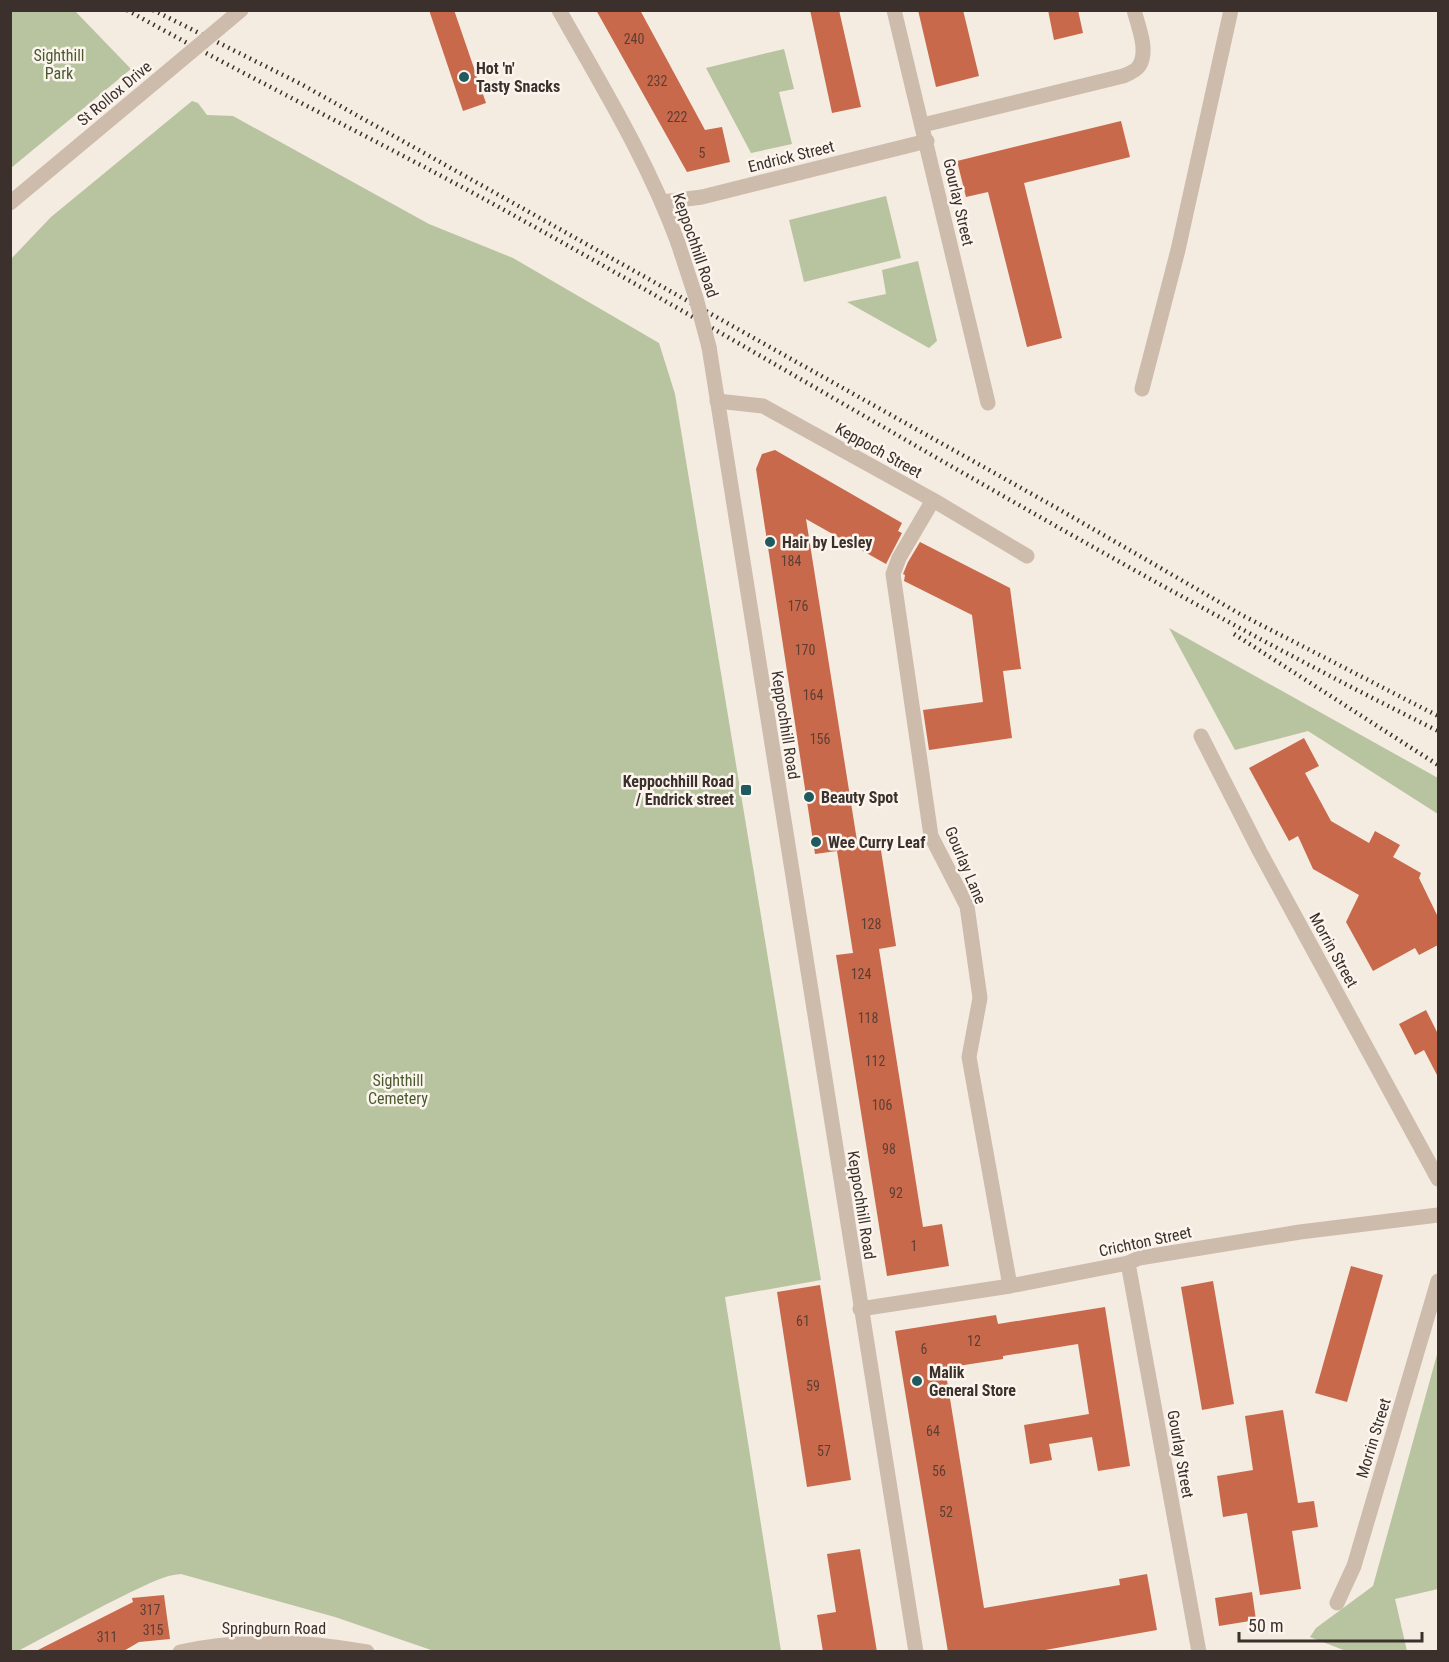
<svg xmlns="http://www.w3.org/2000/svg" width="1449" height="1662" font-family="'Roboto Condensed',sans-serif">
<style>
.green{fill:#b8c4a0}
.building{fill:#c8694b}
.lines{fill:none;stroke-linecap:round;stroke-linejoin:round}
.minor{stroke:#cdbbac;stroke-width:15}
.tertiary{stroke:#cdbbac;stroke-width:15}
.rail{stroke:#3b302b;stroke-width:4.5;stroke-dasharray:1.5 4.5;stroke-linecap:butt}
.tertiary-bridge{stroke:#cdbbac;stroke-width:15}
.poi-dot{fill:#1f5a5e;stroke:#fbf5ee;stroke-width:2}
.labels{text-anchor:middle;stroke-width:5;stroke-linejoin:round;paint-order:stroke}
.number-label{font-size:14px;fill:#5e3e33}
.park-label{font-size:16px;fill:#4a5a2e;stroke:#fbf5ee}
.poi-label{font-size:16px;font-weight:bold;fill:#3b302b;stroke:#fbf5ee;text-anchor:start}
.street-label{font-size:16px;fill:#3b302b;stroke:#fbf5ee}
</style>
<rect width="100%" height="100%" fill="#f4ebe1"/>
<path class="green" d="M11 10 75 11 131 69 11 168Z
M784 49 794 89 779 92 792 144 751 153 706 68Z
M192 101 198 103 207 115 233 116 429 224 513 258 659 343 675 394 821 1280 725 1297 781 1651H434L335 1617 181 1574C164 1575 149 1584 133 1591 94 1610 56 1631 18 1651H11V259L51 217Z
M886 196 901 258 804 282 789 220Z
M918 261 937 341 929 348 847 302 886 294 882 270Z
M1169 628 1438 778V814L1308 731 1235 750Z
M1438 1351V1589L1395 1599 1407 1651H1346L1310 1637 1316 1628 1373 1586Z"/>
<path class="building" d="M429 10H454L486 103 463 111Z
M596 10H640L705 130 722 127 730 162 687 172Z
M810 10H839L861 107 832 113Z
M918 10H963L979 76 936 87Z
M1048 10H1078L1083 33 1054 40Z
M1121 121 1130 157 1024 183 1062 338 1027 347 988 192 966 197 957 161Z
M775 450 902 523 898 531 902 533 886 564 806 519 858 847 880 844 896 946 879 949 923 1227 942 1224 949 1266 887 1276 836 955 853 953 837 851 815 854 756 469 762 454Z
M920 542 1010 588 1021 669 1003 671 1012 738 929 750 923 710 983 702 972 615 904 581 905 575 903 574 908 562Z
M1304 738 1319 766 1305 773 1331 821 1369 843 1375 831 1400 845 1393 857 1421 873 1419 878 1438 917V945L1419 955 1415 948 1373 971 1346 922 1359 895 1313 869 1298 836 1289 841 1249 768Z
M1426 1010 1438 1034V1077L1424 1050 1415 1055 1399 1024Z
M1351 1266 1383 1275 1347 1402 1315 1393Z
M1213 1281 1234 1404 1202 1410 1181 1287Z
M820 1285 851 1480 807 1487 777 1292Z
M1105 1307 1130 1466 1098 1471 1092 1437 1049 1444 1052 1460 1030 1464 1024 1425 1089 1414 1078 1344 1003 1356V1359L945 1368 984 1608 1120 1585 1119 1579 1147 1574 1157 1630 1034 1652H948L895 1331 996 1315 998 1324Z
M1283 1410 1298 1503 1314 1501 1318 1527 1292 1531 1301 1589 1260 1595 1247 1513 1223 1517 1217 1476 1253 1470 1245 1416Z
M860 1549 877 1652H823L817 1615 836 1612 827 1554Z
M1252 1592 1256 1620 1219 1626 1215 1598Z
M164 1595 170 1639 139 1642 122 1652H34L133 1602 132 1598Z"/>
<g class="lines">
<path class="minor" d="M894 10 988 403
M923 125 1123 76C1128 74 1136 71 1139 66 1149 51 1138 26 1134 10
M663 202 702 197 927 141
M1142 389 1178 250 1231 10
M717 401 763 406 933 500 1027 556
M933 500 899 558 893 574 931 836 967 906 980 998 969 1057 1010 1286
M1201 736 1260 852 1438 1179
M1128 1263 1199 1652
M860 1309 1010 1286 1128 1263 1139 1258 1300 1232 1438 1215
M1337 1603 1354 1566 1438 1281
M180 1652C241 1639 306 1641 367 1652"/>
<path class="tertiary" d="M559 10C602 86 648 161 678 243
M10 203 155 82
M709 347 916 1652"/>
<path class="rail" d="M127 10C252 80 381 142 506 211 817 384 1120 573 1438 731
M153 10 301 84 1055 507 1240 614 1438 716
M1234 634 1438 765"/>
<path class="tertiary-bridge" d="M155 82 241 10
M678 243 696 298 709 347"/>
</g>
<g class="poi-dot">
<circle cx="464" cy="77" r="6"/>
<circle cx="770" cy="542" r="6"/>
<rect x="740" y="784" width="12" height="12" rx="3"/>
<circle cx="809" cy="797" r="6"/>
<circle cx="816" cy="842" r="6"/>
<circle cx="917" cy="1381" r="6"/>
</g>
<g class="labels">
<g class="number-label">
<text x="634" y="44">240</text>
<text x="657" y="86">232</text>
<text x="677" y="122">222</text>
<text x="702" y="158">5</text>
<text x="791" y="566">184</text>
<text x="798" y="611">176</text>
<text x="805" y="655">170</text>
<text x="813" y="700">164</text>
<text x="820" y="744">156</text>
<text x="871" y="929">128</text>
<text x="861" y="979">124</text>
<text x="868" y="1023">118</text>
<text x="875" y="1066">112</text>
<text x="882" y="1110">106</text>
<text x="889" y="1154">98</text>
<text x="896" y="1198">92</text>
<text x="914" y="1251">1</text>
<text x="803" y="1326">61</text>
<text x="974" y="1346">12</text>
<text x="924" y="1354">6</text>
<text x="813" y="1391">59</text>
<text x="933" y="1436">64</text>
<text x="824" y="1456">57</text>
<text x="939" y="1476">56</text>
<text x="946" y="1517">52</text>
<text x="150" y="1615">317</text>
<text x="153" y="1635">315</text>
<text x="107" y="1642">311</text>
</g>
<g class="park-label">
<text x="59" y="61">Sighthill<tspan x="59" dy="18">Park</tspan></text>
<text x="398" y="1086">Sighthill<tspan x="398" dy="18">Cemetery</tspan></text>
</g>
<g class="poi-label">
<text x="476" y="74">Hot 'n'<tspan x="476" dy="18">Tasty Snacks</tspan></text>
<text x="782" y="548">Hair by Lesley</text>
<text x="734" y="787" text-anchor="end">Keppochhill Road<tspan x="734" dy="18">/ Endrick street</tspan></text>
<text x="821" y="803">Beauty Spot</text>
<text x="828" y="848">Wee Curry Leaf</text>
<text x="929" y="1378">Malik<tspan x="929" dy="18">General Store</tspan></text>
</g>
<g class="street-label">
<text transform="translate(114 93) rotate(-40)" y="6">St Rollox Drive</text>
<text transform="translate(791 156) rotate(-14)" y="6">Endrick Street</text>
<text transform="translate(959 202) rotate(77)" y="6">Gourlay Street</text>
<text transform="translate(696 245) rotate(71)" y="6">Keppochhill Road</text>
<text transform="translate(879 450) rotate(29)" y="6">Keppoch Street</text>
<text transform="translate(786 725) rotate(81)" y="6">Keppochhill Road</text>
<text transform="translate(966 865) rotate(67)" y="6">Gourlay Lane</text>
<text transform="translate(1334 950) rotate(61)" y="6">Morrin Street</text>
<text transform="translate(862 1205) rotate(81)" y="6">Keppochhill Road</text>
<text transform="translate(1145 1241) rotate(-12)" y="6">Crichton Street</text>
<text transform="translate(1373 1438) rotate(-73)" y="6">Morrin Street</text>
<text transform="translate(1181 1454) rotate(80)" y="6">Gourlay Street</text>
<text x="274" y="1634">Springburn Road</text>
</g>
</g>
<rect width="1449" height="1662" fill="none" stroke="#3b302b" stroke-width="24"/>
<path d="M1239 1632v9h183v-9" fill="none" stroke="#3b302b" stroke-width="3"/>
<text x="1248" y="1632" font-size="18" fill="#3b302b" stroke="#fbf5ee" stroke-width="4.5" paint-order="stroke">50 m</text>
</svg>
